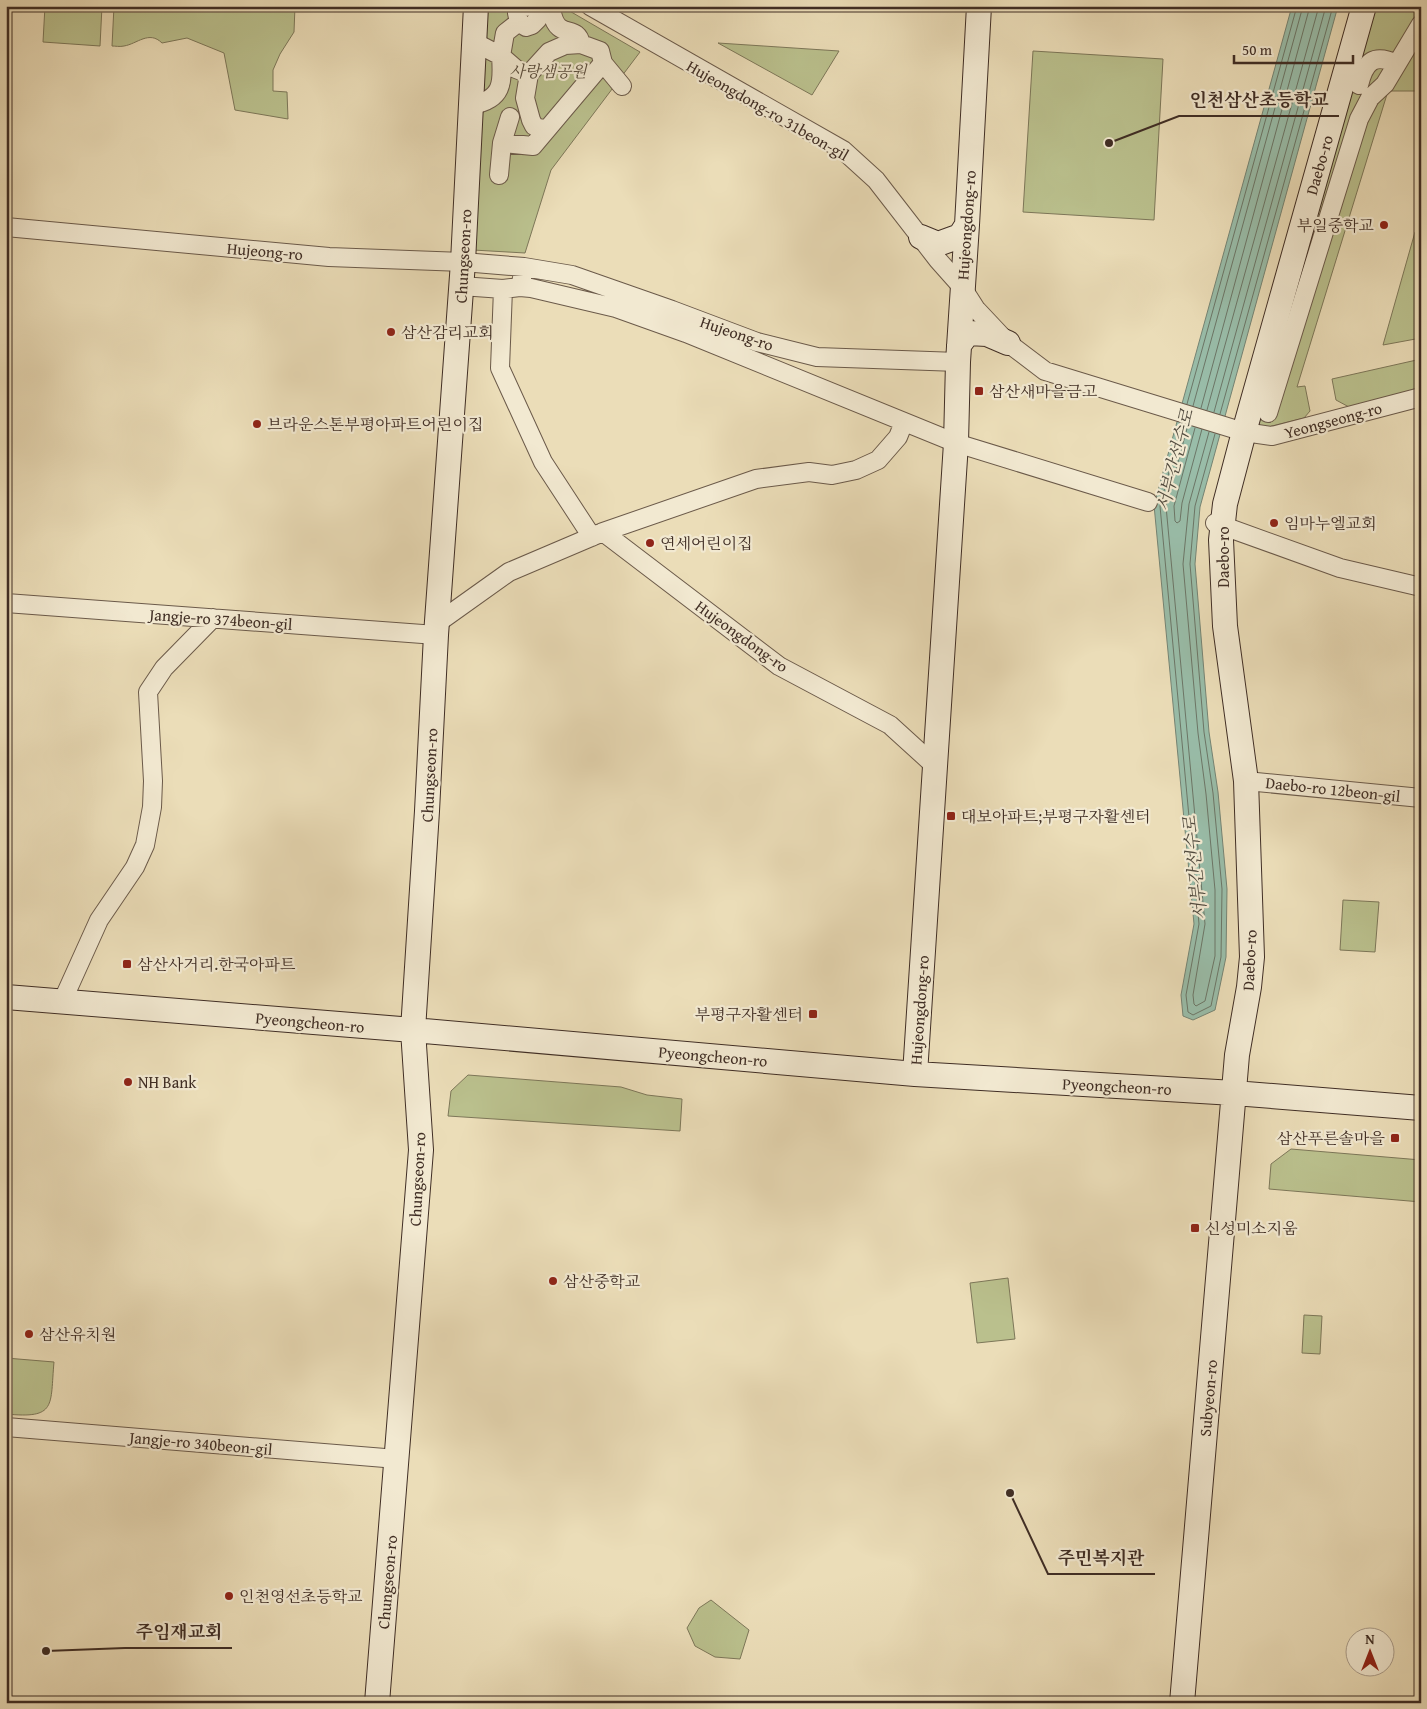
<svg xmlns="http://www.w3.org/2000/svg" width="1427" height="1709" font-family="'Gentium Book Plus','Noto Serif KR',serif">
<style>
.green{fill:#bac08d;stroke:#7d7759}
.water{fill:#99bda9;stroke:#758474}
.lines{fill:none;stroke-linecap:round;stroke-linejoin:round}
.shore{stroke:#6c7667;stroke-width:1}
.street-casing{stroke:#6b5a4a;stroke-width:20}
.secondary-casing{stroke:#402e25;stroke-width:26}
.street{stroke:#f2e9d1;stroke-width:18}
.secondary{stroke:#f2e9d1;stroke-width:24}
.poi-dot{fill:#8f2418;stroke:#f2e9d1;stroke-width:2}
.labels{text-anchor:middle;stroke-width:4.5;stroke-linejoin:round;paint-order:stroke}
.park-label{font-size:16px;font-style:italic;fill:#584b3a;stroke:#f2e9d1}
.street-label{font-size:16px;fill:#402e25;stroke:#f2e9d1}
.poi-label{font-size:16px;fill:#402e25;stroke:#f2e9d1;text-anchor:start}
.water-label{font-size:18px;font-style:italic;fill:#524b3f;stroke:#f2e9d1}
.leader{fill:none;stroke:#402e25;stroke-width:2}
.callout-dot{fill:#402e25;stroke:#f2e9d1;stroke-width:2}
.callout-label{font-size:18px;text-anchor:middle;font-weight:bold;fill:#402e25;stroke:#f2e9d1;stroke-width:4.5;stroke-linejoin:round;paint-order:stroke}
</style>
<rect width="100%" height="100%" fill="#ebddb8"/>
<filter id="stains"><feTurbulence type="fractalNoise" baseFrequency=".004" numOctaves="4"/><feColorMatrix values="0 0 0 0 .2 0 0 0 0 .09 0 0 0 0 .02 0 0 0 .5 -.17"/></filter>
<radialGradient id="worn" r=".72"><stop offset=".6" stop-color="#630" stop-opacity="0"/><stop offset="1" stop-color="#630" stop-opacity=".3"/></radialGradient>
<path class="green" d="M45 6H102L100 46 43 42Z
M114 6H295L294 32 280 54 273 70V91L287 92 288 119 235 110 224 53 187 38 162 43C149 30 137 44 124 46 120 47 115 46 112 46Z
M488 6H561L640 52 551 170 525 253 473 250Z
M1372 6H1421V91H1388L1297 387 1305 386 1310 411 1304 418 1264 428 1251 418Z
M718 43 839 51 812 95Z
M1033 51 1163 59 1154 220 1023 212Z
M1415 232H1421V338L1383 345Z
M1421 359V388L1349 407 1336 400 1332 379Z
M1343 900 1379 902 1375 952 1340 950Z
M468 1075 621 1087 647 1095 682 1099 680 1131 448 1116 451 1091Z
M1291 1149 1421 1160V1202L1269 1189 1271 1164Z
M1008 1278 1015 1339 977 1343 970 1283Z
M1304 1315 1322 1316 1320 1354 1302 1353Z
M6 1358 54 1362C50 1406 57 1419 6 1414Z
M711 1600 749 1630 740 1659 715 1657 695 1646 687 1628 699 1608Z"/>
<path class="water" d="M1292 6H1338L1200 507 1195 564 1209 732 1218 792 1227 889 1226 957 1215 1010 1193 1020 1183 1016 1181 995 1194 924 1154 505Z"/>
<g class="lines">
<path class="shore" d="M1187 404 1297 6
M1193 406 1303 6
M1201 408 1310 6
M1207 410 1319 6
M1214 412 1326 6
M1220 414 1333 6
M1182 423 1160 506 1199 924 1186 995 1188 1012 1193 1015 1211 1006 1221 957 1222 889 1213 793 1204 732 1190 564 1195 506 1215 434
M1188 425 1166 506 1205 924 1193 995 1194 1004 1196 1006 1205 1001 1215 956V890L1206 794 1198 733 1183 564 1189 504 1209 432
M1195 428 1174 506 1175 521 1177 523 1180 521 1182 503 1202 429"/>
<g class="street-casing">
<path id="street" d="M531 6 524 7 517 13 519 22 526 27 532 25 538 19V11L531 6
M590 6 843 150 876 180 938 260 962 287 976 309 1008 343 1045 371 1244 432 1272 436 1421 397
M538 11 546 9 552 13C558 41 577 23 581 44
M519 22 505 33 501 56 516 69 529 74
M1359 85C1365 61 1374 53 1397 64
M471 105C503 100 503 83 501 56L474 42
M547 128 541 129 534 126 531 120 525 98 529 74 549 52 565 45 581 44 600 51 603 63 622 86
M502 143 533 146 603 63
M499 175 502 143 510 117
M6 227 329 257 463 262 524 267 572 275 672 310 757 342 817 357 958 362
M522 278 520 287 503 289 500 368 543 462 592 537
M461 286 503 289
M520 287 531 288 616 308 686 333 956 443 1148 502
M1268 413 1359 119 1370 98 1385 84 1421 24
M1215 523 1340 568 1421 587
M603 532 779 666 890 725 935 766
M6 603 436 635
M436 624 509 572 603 532 756 479 809 472 832 475 856 470 878 460 898 437 904 422
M1246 781 1421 798
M62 1002 99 920 135 867 145 845 152 807 153 781 148 692 164 668 213 618
M6 1427 397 1459"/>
</g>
<g class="secondary-casing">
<path id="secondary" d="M921 237 938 244 960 236 967 225
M959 345 968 333 987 334 1008 343
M6 997 413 1030 915 1074 1234 1093 1421 1108
M915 1074 956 443 958 362 967 225 979 6
M377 1703 421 1150 413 1030 427 811 436 635 463 262 476 6
M1182 1703 1237 1055 1249 987 1252 957 1246 781 1225 626 1221 540 1225 504 1244 432 1364 6"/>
</g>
<use href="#street" class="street"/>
<use href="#secondary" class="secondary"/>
</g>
<g class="poi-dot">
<circle cx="1384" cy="225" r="5"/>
<circle cx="391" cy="332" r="5"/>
<rect x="974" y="386" width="10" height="10" rx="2.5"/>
<circle cx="257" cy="424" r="5"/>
<circle cx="1274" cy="523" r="5"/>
<circle cx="650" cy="543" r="5"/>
<rect x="946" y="811" width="10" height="10" rx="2.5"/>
<rect x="122" y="959" width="10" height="10" rx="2.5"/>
<rect x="808" y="1009" width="10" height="10" rx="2.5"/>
<circle cx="128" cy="1082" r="5"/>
<rect x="1390" y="1133" width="10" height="10" rx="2.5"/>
<rect x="1190" y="1223" width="10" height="10" rx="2.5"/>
<circle cx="553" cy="1281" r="5"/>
<circle cx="29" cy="1334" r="5"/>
<circle cx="229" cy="1596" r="5"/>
</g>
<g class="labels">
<g class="park-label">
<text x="548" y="77">사랑샘공원</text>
</g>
<g class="street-label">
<text transform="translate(768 110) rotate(30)" y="6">Hujeongdong-ro 31beon-gil</text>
<text transform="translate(1319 165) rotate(-74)" y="6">Daebo-ro</text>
<text transform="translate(966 225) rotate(-86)" y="6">Hujeongdong-ro</text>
<text transform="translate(265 251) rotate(5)" y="6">Hujeong-ro</text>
<text transform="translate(463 256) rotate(-87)" y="6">Chungseon-ro</text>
<text transform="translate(737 333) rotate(19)" y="6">Hujeong-ro</text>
<text transform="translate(1333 420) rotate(-15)" y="6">Yeongseong-ro</text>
<text transform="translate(1223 557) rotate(-90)" y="6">Daebo-ro</text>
<text transform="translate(221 619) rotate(4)" y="6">Jangje-ro 374beon-gil</text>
<text transform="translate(742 636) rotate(36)" y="6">Hujeongdong-ro</text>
<text transform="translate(429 775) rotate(-87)" y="6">Chungseon-ro</text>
<text transform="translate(1333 789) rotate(6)" y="6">Daebo-ro 12beon-gil</text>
<text transform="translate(1249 960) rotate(-87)" y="6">Daebo-ro</text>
<text transform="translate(919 1010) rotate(-86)" y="6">Hujeongdong-ro</text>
<text transform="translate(310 1022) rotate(5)" y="6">Pyeongcheon-ro</text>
<text transform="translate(713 1056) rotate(5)" y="6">Pyeongcheon-ro</text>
<text transform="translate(1117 1086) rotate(3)" y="6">Pyeongcheon-ro</text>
<text transform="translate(417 1179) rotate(-87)" y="6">Chungseon-ro</text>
<text transform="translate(1208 1398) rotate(-85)" y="6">Subyeon-ro</text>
<text transform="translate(201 1443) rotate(5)" y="6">Jangje-ro 340beon-gil</text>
<text transform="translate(387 1582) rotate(-85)" y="6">Chungseon-ro</text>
</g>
<g class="poi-label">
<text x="1374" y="231" text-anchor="end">부일중학교</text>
<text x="401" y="338">삼산감리교회</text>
<text x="989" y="397">삼산새마을금고</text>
<text x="267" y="430">브라운스톤부평아파트어린이집</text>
<text x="1284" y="529">임마누엘교회</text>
<text x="660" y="549">연세어린이집</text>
<text x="961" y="822">대보아파트;부평구자활센터</text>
<text x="137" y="970">삼산사거리.한국아파트</text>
<text x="803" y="1020" text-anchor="end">부평구자활센터</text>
<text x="138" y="1088">NH Bank</text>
<text x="1385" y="1144" text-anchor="end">삼산푸른솔마을</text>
<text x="1205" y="1234">신성미소지움</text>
<text x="563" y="1287">삼산중학교</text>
<text x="39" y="1340">삼산유치원</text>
<text x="239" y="1602">인천영선초등학교</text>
</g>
<g class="water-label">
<text transform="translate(1175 460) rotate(-76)" y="6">서부간선수로</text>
<text transform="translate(1195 868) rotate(-96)" y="6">서부간선수로</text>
</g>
</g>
<path class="leader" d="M1109 143L1179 116H1339M1010 1493L1048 1574H1155M46 1651L125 1648H232"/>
<g class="callout-dot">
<circle cx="1109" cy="143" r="5"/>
<circle cx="1010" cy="1493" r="5"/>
<circle cx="46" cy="1651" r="5"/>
</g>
<g class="callout-label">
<text x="1259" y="106">인천삼산초등학교</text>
<text x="1101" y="1564">주민복지관</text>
<text x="179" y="1638">주임재교회</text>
</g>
<rect width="1427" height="1709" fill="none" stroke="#ebddb8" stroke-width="25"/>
<rect x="8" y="8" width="1412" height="1694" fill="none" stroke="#402e25" stroke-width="2.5"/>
<rect x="12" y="12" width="1402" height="1684" fill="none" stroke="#402e25"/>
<g transform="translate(1370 1652)"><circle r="24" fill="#f2e9d1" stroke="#ab9e8c"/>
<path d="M0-4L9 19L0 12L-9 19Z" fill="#8f2418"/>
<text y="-8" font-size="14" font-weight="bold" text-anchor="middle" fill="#402e25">N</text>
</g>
<path d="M1234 55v8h119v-8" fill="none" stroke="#402e25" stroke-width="2.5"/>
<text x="1242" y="55" font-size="15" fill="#402e25" stroke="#f2e9d1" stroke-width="4" paint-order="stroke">50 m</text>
<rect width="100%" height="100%" filter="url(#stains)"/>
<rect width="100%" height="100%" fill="url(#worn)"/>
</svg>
